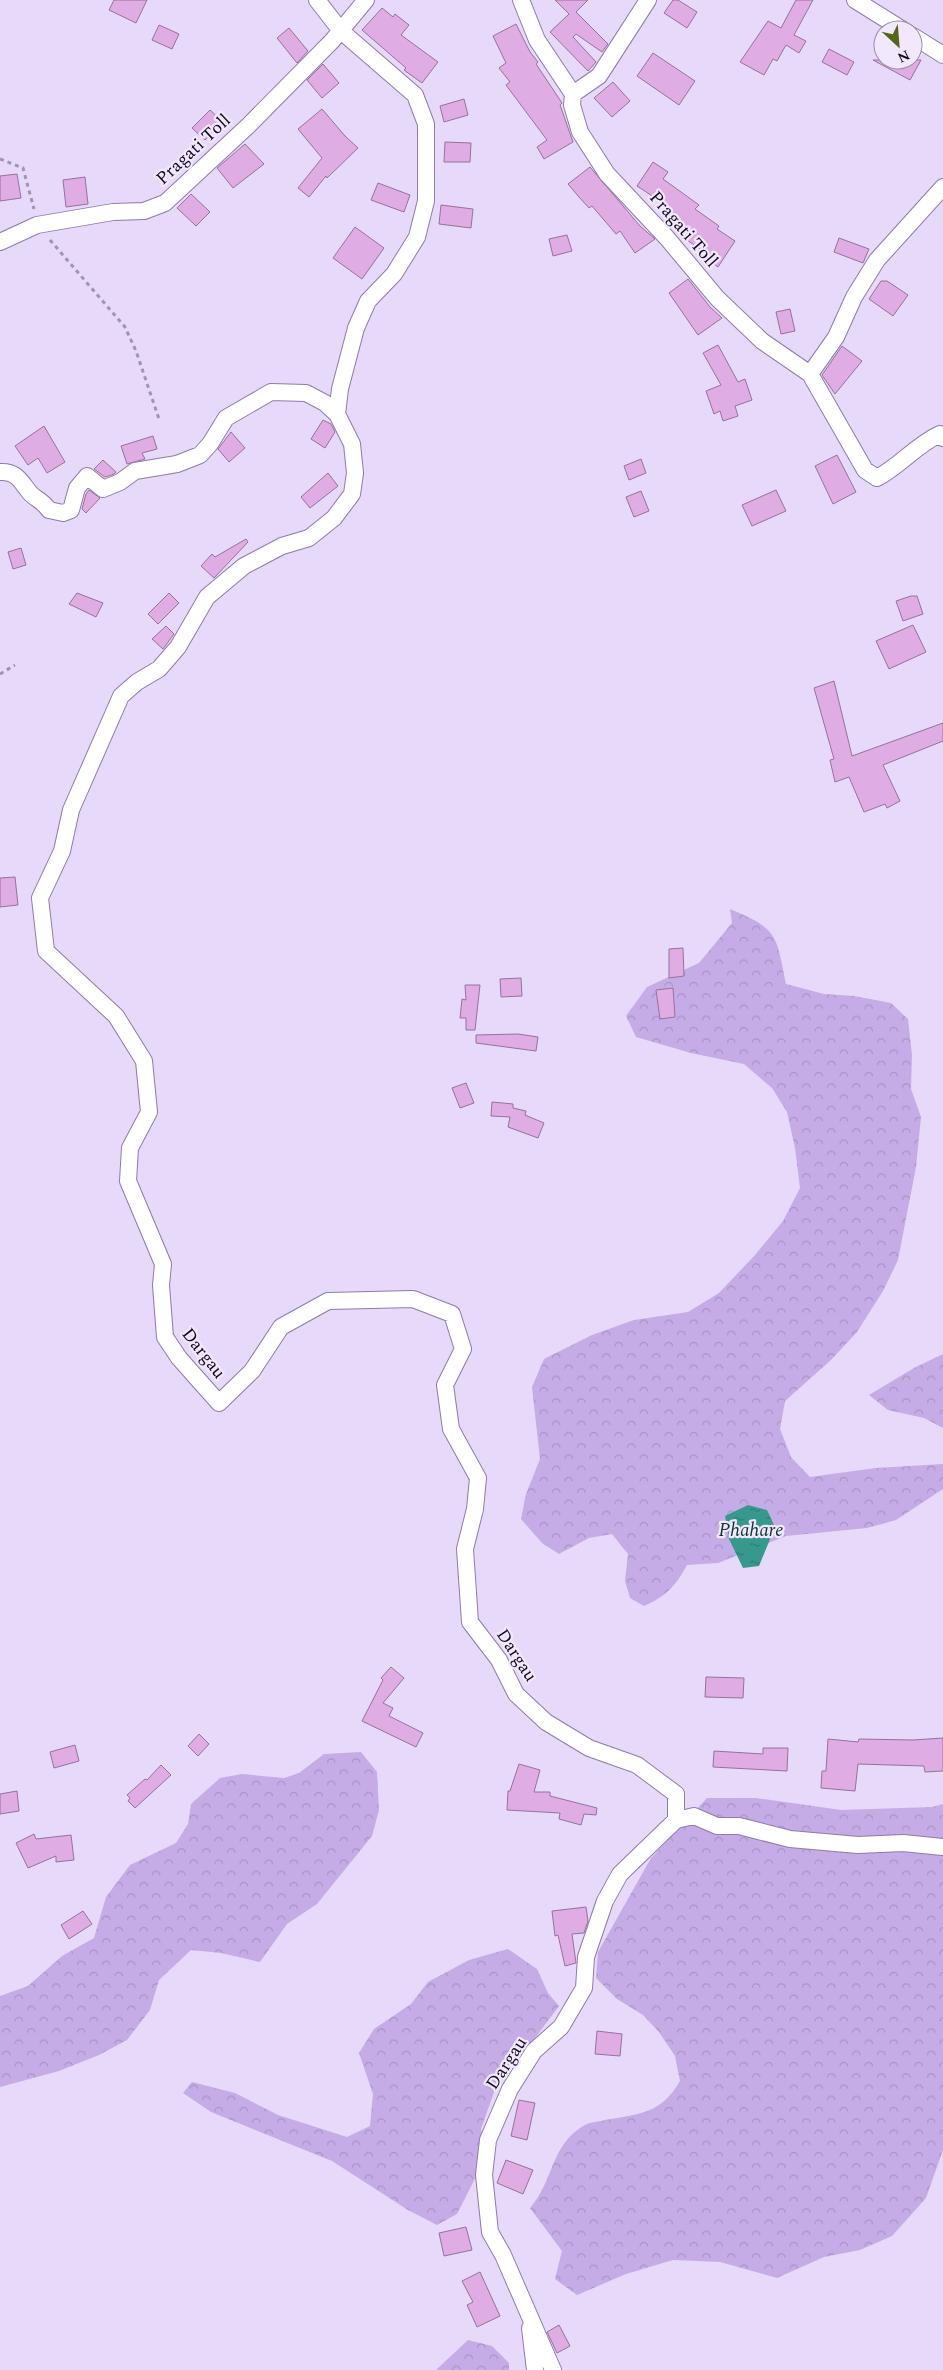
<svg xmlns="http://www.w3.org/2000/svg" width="943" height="2370" font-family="Spectral,serif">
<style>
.forest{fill:url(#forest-crowns)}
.water{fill:url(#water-ripples)}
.building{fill:#dfade3;stroke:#97719a}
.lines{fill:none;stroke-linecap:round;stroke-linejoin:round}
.minor-casing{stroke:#8f7aab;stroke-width:18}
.path{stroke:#a095b0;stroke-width:3;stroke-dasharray:4 4;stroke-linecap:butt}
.minor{stroke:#fff;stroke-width:16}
.labels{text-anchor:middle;stroke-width:4.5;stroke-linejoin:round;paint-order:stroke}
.street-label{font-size:18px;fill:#120a1b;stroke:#f1e8fe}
.water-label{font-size:19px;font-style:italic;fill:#093732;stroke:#f1e8fe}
</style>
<defs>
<pattern id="forest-crowns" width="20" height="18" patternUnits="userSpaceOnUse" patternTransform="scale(1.25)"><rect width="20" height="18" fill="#c5ace6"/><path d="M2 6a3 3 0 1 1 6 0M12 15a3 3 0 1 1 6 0" fill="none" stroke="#a893c5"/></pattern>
<pattern id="water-ripples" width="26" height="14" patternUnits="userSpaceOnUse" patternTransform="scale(1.25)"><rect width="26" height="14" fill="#37998d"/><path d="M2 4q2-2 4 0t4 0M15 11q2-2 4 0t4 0" fill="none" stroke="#2d7b72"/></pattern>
</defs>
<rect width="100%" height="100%" fill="#e6d9f9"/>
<path class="forest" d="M730 909C778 929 776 934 786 984L824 994 854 996 891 1003 908 1019 912 1055 911 1089 921 1117 916 1167 898 1260 883 1291 857 1332 831 1360 785 1401 780 1429 791 1457 810 1477 876 1468 943 1464V1489L896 1520 867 1528 786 1536 718 1563 687 1565C675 1587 666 1596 644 1606L630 1598 625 1581 628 1554 612 1534 589 1538 559 1554 542 1543 521 1519 526 1494 540 1459 532 1387 544 1359 592 1335 634 1320 688 1312 719 1293 755 1255 783 1221 800 1188 795 1148 787 1112 772 1088 744 1064 691 1053 636 1037 626 1016 647 987 699 963 732 923Z
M943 1354V1428L924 1418 888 1410 869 1395 914 1368Z
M361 1752 377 1772 379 1810 372 1836 317 1904 287 1924 260 1962 221 1953 191 1950 159 1980 150 2010 127 2040 99 2055 59 2071 0 2087V1996L28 1986 62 1956 94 1938 106 1897 130 1865 176 1843 188 1824 191 1804 220 1778 242 1774 284 1778 299 1773 324 1754Z
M707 1798H756L841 1810 932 1807 943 1804V2150L926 2198 892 2236 860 2250 824 2257 777 2278 720 2262 673 2260 626 2274 577 2295 555 2279 562 2251 530 2208C554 2181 550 2146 583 2126 589 2122 598 2122 605 2120 639 2114 661 2114 680 2081L675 2056 659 2032 643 2015 617 1999 596 1978 598 1952 651 1858Z
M508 1949 537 1969 548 1993 559 2006 517 2062 498 2081 481 2129 486 2157 457 2214 437 2225 408 2210 332 2161 211 2112 183 2093 192 2082 235 2093 278 2115 347 2137 370 2126 373 2094 359 2053 374 2029 411 2004 428 1982 469 1960Z
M468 2340 492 2346 509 2363V2370H436Z"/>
<path class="water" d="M748 1505 767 1510 775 1527 759 1566 743 1568 729 1539 725 1516Z"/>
<path class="building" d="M114 0H147L136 23 109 10Z
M555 0H588L576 12 608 44 602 52 576 34 573 37 596 62 588 71 550 32 569 14Z
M673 0H678L697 12 687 28 664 13Z
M796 0H813L794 35 806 41 799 53 786 45 777 61 773 59 764 75 740 62 768 21 781 28Z
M382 8 393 17 395 14 409 25 401 35 438 62 422 83 404 70 406 68 362 30Z
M516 24 530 52 538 62 536 64 562 103 560 105 573 142 544 159 537 147 547 140 506 85 510 82 499 68 506 63 493 36Z
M159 25 179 34 172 49 152 40Z
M289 28 308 51 297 63 277 38Z
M829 49 854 62 847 75 822 62Z
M653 53 695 81 679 105 637 76Z
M873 60H921L910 80Z
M323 64 339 83 322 98 307 80Z
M613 82 630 101 612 117 594 98Z
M464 99 468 115 444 122 440 106Z
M322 109 345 136 358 148 327 178 326 176 309 197 298 188 322 158 298 129Z
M210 110 223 122 205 140 192 128Z
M445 142 471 143 470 162H444Z
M245 144 264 164 233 188 217 168Z
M653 162 668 172 663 179 699 205 695 209 719 226 717 229 735 241 718 267 704 257 707 254 687 240 692 234 661 212 669 207 637 186Z
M590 167 640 226 655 239 635 253 620 231 616 234 592 206 589 208 579 197 568 184Z
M17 174 21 198 0 201V176Z
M85 177 88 204 66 207 63 180Z
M378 183 410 195 404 212 371 200Z
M191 194 210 212 196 226 177 208Z
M441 205 473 209 471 228 439 224Z
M355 227 384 248 362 279 333 258Z
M567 235 572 251 553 256 549 239Z
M839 238 869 249 863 263 834 252Z
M688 279 710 307 722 318 698 335 669 293Z
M881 281H887L908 295 893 316 869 299Z
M790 309 795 331 781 334 776 312Z
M718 345 738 382 745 379 752 400 735 406 738 416 723 421 720 411 714 414 706 391 721 385 703 353Z
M842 346 862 361 835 394 822 375Z
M323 420 331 424 335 432 325 448 311 439Z
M44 426 65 462 47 473 38 458 28 465 15 446Z
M231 432 245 448 229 462 218 449Z
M153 436 157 449 142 453 145 459 127 464 121 446Z
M837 455 856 492 833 504 815 466Z
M641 459 646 473 629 480 624 466Z
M103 460 116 472 114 474 105 477 94 469Z
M328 473 338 486 310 508 301 497Z
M89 490 100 498 86 513 82 509 86 494Z
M776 490 786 511 752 526 742 505Z
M641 491 649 511 634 517 626 497Z
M246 539 248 542 214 578 201 566 212 554 215 557Z
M21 548 26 565 13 569 8 552Z
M77 593 103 603 96 617 69 604Z
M169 593 179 603 158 624 148 614Z
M911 596H917L923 614 903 621 896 601Z
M913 625 926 652 889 669 876 641Z
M166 626 174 634 163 649 152 639Z
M834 681 852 756 943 723V741L883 765 900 801 887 808 885 804 864 812 849 777 835 782 830 760 834 759 814 688Z
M15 877 18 905 0 907V878Z
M683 948 684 976 669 978V949Z
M521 978 522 996 501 997 500 979Z
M465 985H480L475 1030H466V1018H460L462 999 466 1000Z
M673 988 675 1017 660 1019 656 990Z
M518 1034 538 1037 536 1051 476 1043V1035Z
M466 1083 474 1103 460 1108 452 1088Z
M492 1102 513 1104V1108L526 1111 525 1115 544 1123 538 1138 508 1127 510 1117 491 1116Z
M391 1667 404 1678 383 1703 393 1708 389 1716 423 1733 416 1747 362 1721 383 1680 381 1678Z
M706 1677 744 1678 743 1698 705 1697Z
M199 1734 209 1744 198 1756 188 1746Z
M943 1738V1771L925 1772 924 1766 858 1764 855 1791 821 1788 822 1771H826L828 1739 858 1742 859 1739 913 1740Z
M75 1745 79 1761 54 1768 50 1752Z
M763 1748H788L787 1771 713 1767 714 1751 763 1754Z
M519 1764 540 1770 534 1792H550V1796L597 1808 596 1815 584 1814 581 1825 559 1819 560 1813 507 1810 508 1791H510Z
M161 1765 171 1775 135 1808 128 1801 130 1798 127 1795 145 1779 147 1780Z
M17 1791 19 1811 0 1814V1794Z
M34 1834 36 1839 71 1835 74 1860 56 1862V1856L28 1868 16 1843Z
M586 1907 588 1921 584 1933 572 1934 576 1963 565 1966 558 1935 555 1936 552 1911Z
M83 1911 92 1924 69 1939 61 1925Z
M597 2031 622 2034 620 2056 595 2054Z
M519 2100 535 2103 527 2140 511 2136Z
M506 2160 533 2170 523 2194 497 2183Z
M466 2227 472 2250 444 2256 439 2233Z
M480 2272 500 2316 477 2327 467 2305 473 2302 462 2281Z
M559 2325 570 2346 557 2353 547 2332Z"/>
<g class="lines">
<g class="minor-casing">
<path id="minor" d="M317 0 341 31 415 95 426 124V201L417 237 394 274 368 301 356 328 340 389 337 414 352 444 355 473 352 494 334 518 309 538 282 546 244 566 207 597 178 647 159 669 137 682 121 696 71 810 62 851 40 898 46 951 116 1016 144 1061 149 1112 130 1148 128 1181 163 1264 161 1285 165 1337 179 1358 219 1403 252 1371 281 1327 328 1301 413 1299 452 1314 463 1349 445 1385 451 1429 478 1478 475 1509 465 1549 470 1622 499 1660 516 1694 546 1722 589 1748 637 1765 676 1794V1820L620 1874 605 1901 586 1957 584 1988 561 2027 534 2051 510 2089 488 2140 484 2175 490 2232 503 2255 553 2370
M521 0 537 40 573 94 572 105 580 132 607 174 667 238 717 298 762 341 810 374 865 470 877 478C900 466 916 445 940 434L943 438
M855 0 903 30
M913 36 943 55
M573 94 599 76 648 0
M0 242 37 225 113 212 144 211 165 203 249 125 332 41 366 0
M810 374 836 337 854 297 877 260 943 187
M0 472C18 471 21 483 31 494 37 500 42 500 49 510L63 513 71 510 77 488 87 476 103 489 120 482 135 471 177 464 200 455 210 444 226 418 271 392 306 393 325 403 337 414
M676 1820 694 1816 717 1826H739L790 1839 858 1845 903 1843 943 1847
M530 2328 535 2370"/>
</g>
<path class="path" d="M0 159 23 168 34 209
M50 240 125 327 136 351 159 419
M0 674 15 665"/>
<use href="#minor" class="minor"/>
</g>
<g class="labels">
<g class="street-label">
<text transform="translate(193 149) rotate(-43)" y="6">Pragati Toll</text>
<text transform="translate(684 229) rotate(49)" y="6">Pragati Toll</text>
<text transform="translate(204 1353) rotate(52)" y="6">Dargau</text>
<text transform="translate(517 1655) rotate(57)" y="6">Dargau</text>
<text transform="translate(506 2063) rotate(-57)" y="6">Dargau</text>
</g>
<g class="water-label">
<text x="751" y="1536">Phahare</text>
</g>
</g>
<g transform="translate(898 45) rotate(154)"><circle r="24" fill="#f1e8fe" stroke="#988fa3"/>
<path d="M0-4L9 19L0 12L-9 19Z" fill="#526816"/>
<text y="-8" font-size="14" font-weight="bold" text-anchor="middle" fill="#120a1b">N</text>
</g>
</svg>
